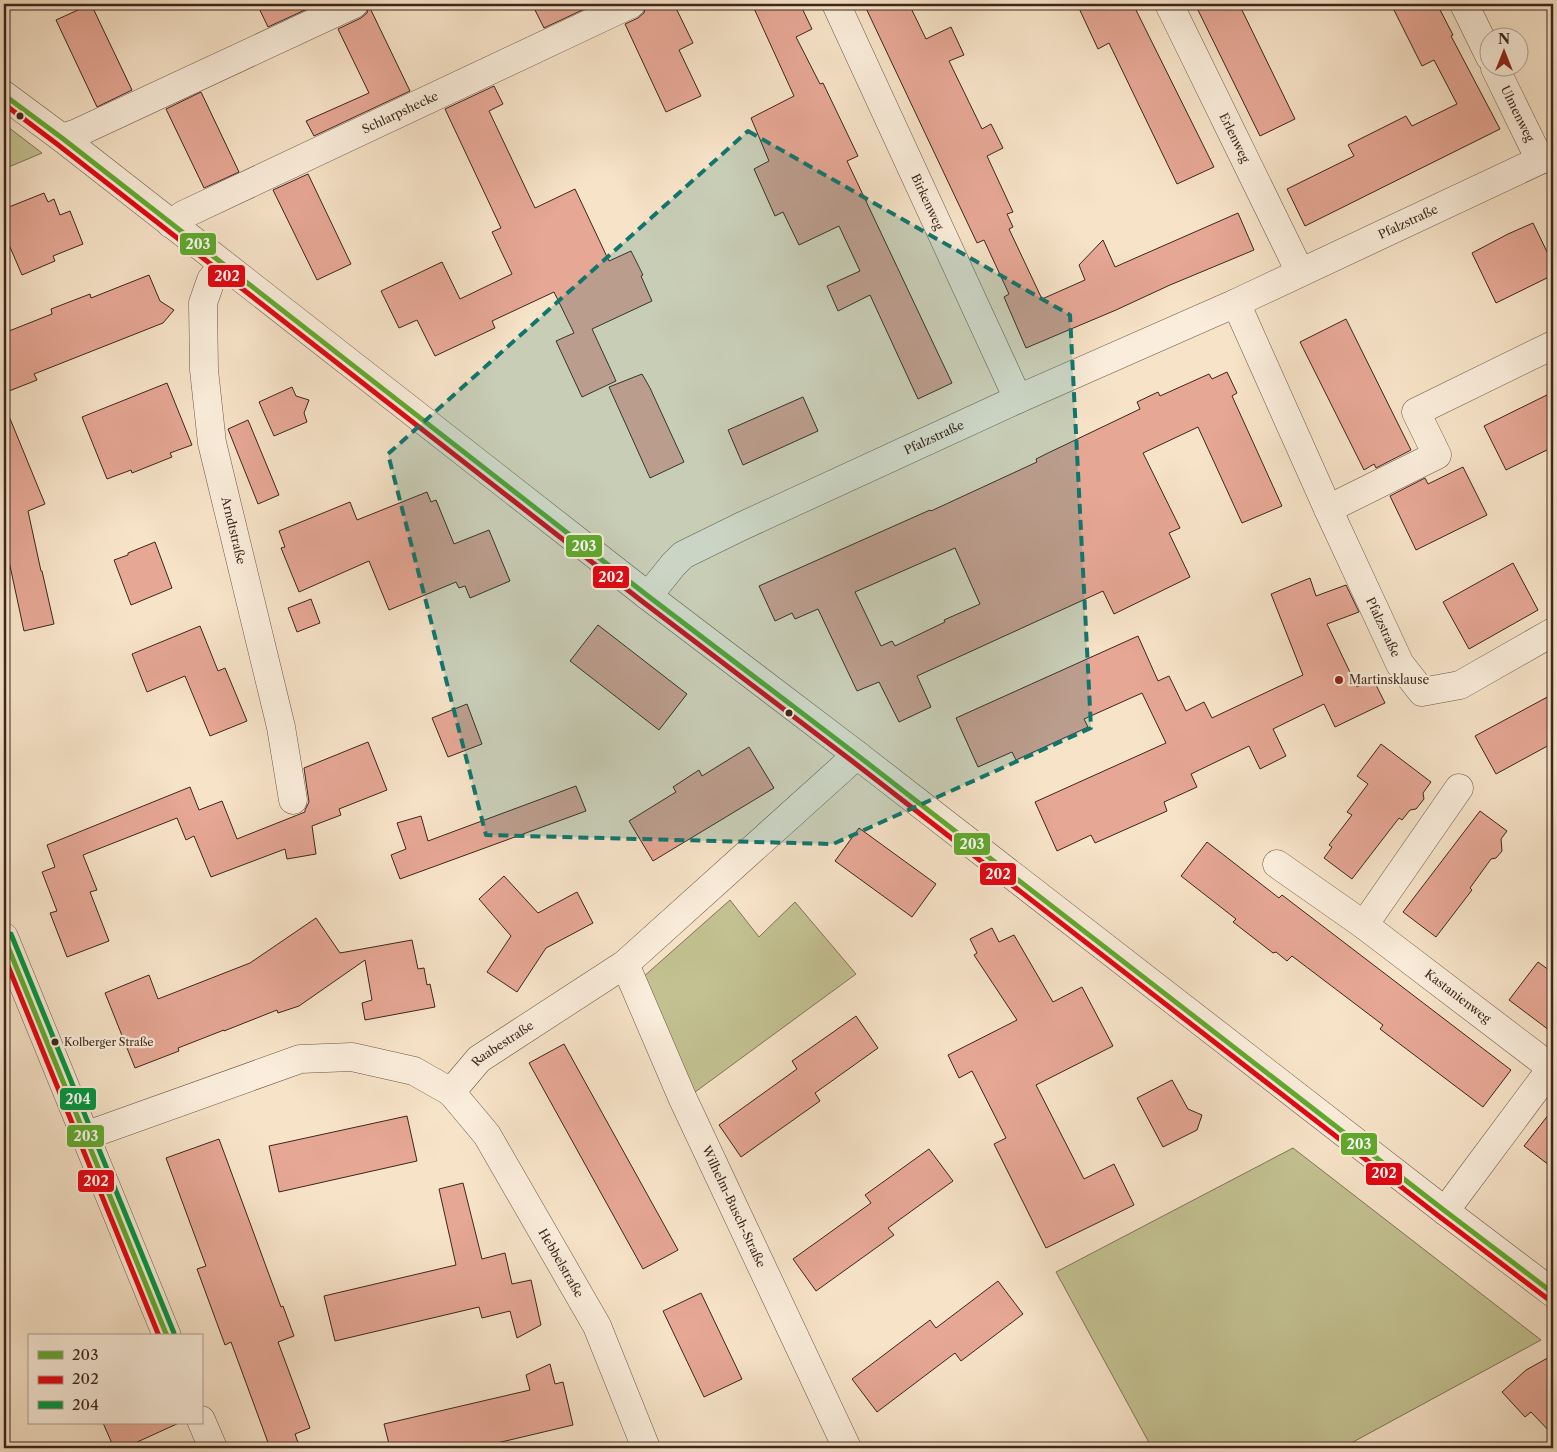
<svg xmlns="http://www.w3.org/2000/svg" width="1557" height="1452" font-family="'Libre Caslon Text',serif">
<style>
.green{fill:#c3c191;stroke:#807457}
.building{fill:#e6a795;stroke:#3d261d;fill-rule:evenodd}
.lines{fill:none;stroke-linecap:round;stroke-linejoin:round}
.minor-casing{stroke:#6c5548;stroke-width:29}
.minor{stroke:#faeddb;stroke-width:28}
.bus-1-casing{stroke:#faeddb;stroke-width:9}
.bus-2-casing{stroke:#faeddb;stroke-width:9}
.bus-3-casing{stroke:#faeddb;stroke-width:9}
.bus-1{stroke:#60ab2e;stroke-width:5}
.bus-2{stroke:#e30613;stroke-width:5}
.bus-3{stroke:#009641;stroke-width:5}
.marked{fill:#0f766e;fill-opacity:0.2;stroke:#0f766e;stroke-width:4;stroke-dasharray:10 6;stroke-linejoin:round}
.bus-dot{fill:#3d261d;stroke:#faeddb;stroke-width:2}
.poi-dot{fill:#8f2418;stroke:#faeddb;stroke-width:2}
.labels{text-anchor:middle;stroke-width:4.5;stroke-linejoin:round;paint-order:stroke}
.bus-label{font-size:11px;fill:#3d261d;stroke:#faeddb;text-anchor:start}
.street-label{font-size:12px;fill:#3d261d;stroke:#faeddb}
.poi-label{font-size:12px;fill:#3d261d;stroke:#faeddb;text-anchor:start}
.line-badge{stroke:#faeddb;stroke-width:2}
.badge-label{font-size:14px;text-anchor:middle;font-weight:bold;fill:#fff}
</style>
<rect width="100%" height="100%" fill="#f7e3c8"/>
<filter id="stains"><feTurbulence type="fractalNoise" baseFrequency=".004" numOctaves="4"/><feColorMatrix values="0 0 0 0 .2 0 0 0 0 .09 0 0 0 0 .02 0 0 0 .5 -.17"/></filter>
<radialGradient id="worn" r=".72"><stop offset=".6" stop-color="#630" stop-opacity="0"/><stop offset="1" stop-color="#630" stop-opacity=".3"/></radialGradient>
<path class="green" d="M4 124 42 153 4 169Z
M730 900 759 937 795 902 856 974 691 1095 642 978Z
M1293 1148 1541 1340 1342 1448H1152L1056 1272Z"/>
<path class="building" d="M91 4 132 90 97 107 56 20Z
M257 4H318L268 27Z
M532 4H595L544 28Z
M646 4H674L693 43 679 50 701 96 666 112 625 24 638 18 644 13Z
M752 4H800L812 29 796 37 820 84 823 83 858 156 847 161 952 383 918 399 870 295 838 311 827 286 860 271 839 226 799 245 783 212 775 216 754 169 769 161 751 118 794 96Z
M864 4H909L926 39 951 27 964 55 949 61 982 129 991 124 1003 148 987 156 1013 212 1007 214 1013 227 1009 229 1042 299 1085 280 1079 265 1103 240 1115 267 1238 213 1254 250 1170 285 1116 310 1026 348 1004 297 1009 294 984 240 977 243Z
M1077 4H1133L1214 167 1177 184 1109 43 1098 49Z
M1195 4H1239L1295 119 1260 136Z
M1391 4H1437L1453 35 1451 36 1500 129 1305 226 1287 189 1354 156 1348 145 1406 116 1412 126 1457 104 1434 60 1422 66Z
M369 6 410 91 314 136 306 121 369 93 338 29 361 18 367 13Z
M494 86 503 104 489 111 535 208 575 189 609 261 631 251 643 275 641 276 652 301 592 329 616 381 582 397 556 341 574 333 554 292 492 321 495 328 435 356 417 320 399 328 381 291 442 262 460 299 512 274 492 232 501 228 445 109Z
M201 92 239 172 204 188 166 109Z
M308 174 351 264 317 280 273 190Z
M44 193 48 202 54 199 60 215 70 211 83 244 53 256 55 261 22 275 4 233V209Z
M1533 223 1553 264V275L1496 303 1472 253 1508 234Z
M149 275 160 301 174 310 163 323 34 374 37 380 4 393V333L52 314 51 309 90 294 91 298Z
M1346 319 1411 450 1376 468 1374 464 1364 470 1300 342Z
M1227 372 1237 393 1232 396 1282 506 1242 523 1198 427 1143 453 1180 528 1169 533 1190 577 1114 614 1103 591 917 676 931 707 899 722 879 682 857 691 818 609 795 619 792 613 775 621 759 586 930 510 931 511 1037 462 1036 459 1048 453 1140 409 1137 402 1158 392 1160 396 1209 374 1212 379ZM955 548 980 604 944 620 945 622 895 646 892 641 881 646 855 592Z
M642 374 650 388 684 462 650 478 609 387Z
M167 383 192 445 170 453 172 457 132 473 131 470 107 479 82 417Z
M292 387 296 396 309 400 304 413 307 422 274 436 259 402Z
M1553 392V447L1506 470 1484 426Z
M803 397 818 431 743 465 728 430Z
M4 404 45 504 28 511 41 571H42L54 624 24 631 4 538Z
M248 420 279 495 258 504 228 429Z
M1463 467 1487 515 1416 550 1390 496 1425 478 1428 484Z
M427 492 431 502 436 500 454 544 489 530 510 581 470 598 465 586 459 588 456 582 389 610 369 561 299 592 281 548 285 547 279 531 350 502 357 520Z
M155 542 172 588 131 605 114 560 128 555V553Z
M1513 563 1538 610 1469 649 1443 602Z
M1310 578 1316 596 1346 585 1359 612 1327 624 1357 687 1373 679 1385 703 1335 727 1324 704 1273 729 1286 756 1260 769 1249 746 1191 774 1197 787 1164 802 1167 811 1095 843 1091 835 1057 851 1035 802 1166 743 1142 693 1084 719 1088 727 1016 760 1012 752 978 767 956 718 1138 636 1158 681 1169 676 1186 711 1204 702 1212 718 1303 675 1271 594Z
M311 599 320 623 297 632 288 608Z
M598 625 687 694 659 730 570 661Z
M200 626 218 671 225 668 247 721 210 736 185 676 147 692 132 654Z
M1553 694V743L1496 774 1475 736Z
M467 704 482 744 448 757 432 718Z
M368 742 387 790 339 809 341 815 312 826 316 854 287 859 285 849 211 877 194 836 186 840 177 818 83 855 97 890 90 892 109 941 67 957 50 913 57 911 42 872 55 867 47 845 190 787 199 810 222 801 237 839 305 812V810L309 802 304 768Z
M1381 744 1431 782 1423 793 1424 799 1416 809 1410 810 1402 820 1399 818 1352 879 1324 858 1332 847 1329 845 1352 815 1347 812 1368 784 1357 776Z
M749 747 774 788 653 861 629 821 676 792 673 787 699 770 702 776Z
M576 786 586 811 400 879 391 855 406 849 397 823 421 816 428 841Z
M1480 811 1507 831 1501 839 1502 851 1496 858 1491 859 1470 888 1472 890 1436 937 1403 912Z
M859 828 936 884 912 917 835 861Z
M1207 842 1279 898 1282 895 1511 1070 1483 1107 1380 1029 1383 1025 1292 956 1287 961 1276 952 1273 953 1233 922 1236 919 1181 876Z
M504 876 538 913 577 892 593 923 546 948 517 992 487 972 511 936 479 899Z
M316 918 340 953 412 940 418 969 424 968 427 985 430 984 435 1007 365 1020 362 1003 372 1000 365 960 299 1006 278 1013 277 1010 224 1031V1030L178 1048 179 1051 135 1068 105 993 149 975 158 999 250 963Z
M992 928 999 942 1014 935 1053 1002 1082 987 1113 1046 1036 1085 1084 1179 1114 1164 1134 1205 1046 1248 994 1144 1006 1138 972 1071 959 1078 948 1055 1017 1020 974 955 977 953 970 939Z
M1538 962 1553 973V1033L1509 1000Z
M856 1016 878 1048 815 1093 820 1101 741 1157 719 1125 797 1069 792 1061Z
M564 1044 678 1250 643 1269 529 1063Z
M1172 1080 1188 1109 1202 1115 1197 1130 1163 1147 1137 1098Z
M1553 1109V1168L1524 1146Z
M407 1116 417 1161 279 1192 269 1146Z
M219 1139 281 1307 283 1306 294 1336 278 1342 310 1428 295 1434 300 1448H270L231 1342 225 1345 197 1269 206 1266 166 1158Z
M929 1149 953 1181 888 1228 894 1235 816 1291 793 1259 871 1203 865 1195Z
M463 1183 482 1259 505 1253 512 1284 531 1280 541 1325 517 1338 510 1311 482 1318 479 1307 335 1341 324 1296 456 1265 439 1189Z
M998 1281 1023 1314 961 1361 955 1353 877 1412 852 1379 930 1320 936 1328Z
M701 1293 742 1379 704 1397 663 1311Z
M1553 1355V1435L1531 1412 1525 1417 1502 1392 1526 1370Z
M550 1364 555 1384 563 1382 573 1425 476 1448H390L384 1424 530 1390 526 1375Z
M103 1423H179L124 1448H114Z"/>
<g class="lines">
<g class="minor-casing">
<g id="minor">
<path id="s1" d="M836 4 1018 399"/>
<path id="s2" d="M1169 4 1300 272"/>
<path d="M1464 4 1490 57"/>
<path id="s3" d="M1495 68 1540 160"/>
<path d="M4 95 62 138 648 596 857 755 1445 1211 1553 1293"/>
<path d="M62 138 77 133 354 4"/>
<path id="s4" d="M171 224 183 215 631 4"/>
<path id="s5" d="M223 264 211 280 203 303 204 370 212 443 281 727 293 800"/>
<path id="s6" d="M1236 303 1328 509 1400 664 1422 692 1460 685 1553 632"/>
<path d="M1328 509 1437 455 1416 412 1553 345"/>
<path id="s7" d="M648 596 673 565 683 555 740 527 1018 399 1236 303 1553 154"/>
<path id="s8" d="M1277 864 1364 925 1553 1069"/>
<path d="M1364 925 1459 788"/>
<path d="M4 937 167 1336"/>
<path id="s9" d="M625 964 682 1097 847 1448"/>
<path id="s10" d="M451 1092 487 1135 597 1326 646 1448"/>
<path id="s11" d="M85 1136 300 1059 352 1057 414 1071 451 1092 479 1059 625 964 857 755"/>
<path d="M1445 1211 1553 1066"/>
<path d="M201 1420 213 1448"/>
</g>
</g>
<use href="#minor" class="minor"/>
<g class="bus-1-casing">
<path id="bus-1" d="M4 95 62 138 648 596 857 755 1445 1211 1553 1293
M4 937 167 1336"/>
</g>
<g class="bus-2-casing">
<path id="bus-2" d="M4 104 57 144 643 602 852 761 1440 1217 1548 1299
M4 956 159 1336"/>
</g>
<g class="bus-3-casing">
<path id="bus-3" d="M11 934 174 1333"/>
</g>
<use href="#bus-1" class="bus-1"/>
<use href="#bus-2" class="bus-2"/>
<use href="#bus-3" class="bus-3"/>
</g>
<path class="marked" d="M748 131 1070 315 1091 728 833 844 486 835 388 454Z"/>
<g class="bus-dot">
<circle cx="20" cy="116" r="4.5"/>
<circle cx="789" cy="713" r="4.5"/>
<circle cx="55" cy="1042" r="4.5"/>
</g>
<circle class="poi-dot" cx="1339" cy="680" r="5"/>
<g class="labels">
<g class="bus-label">
<text x="64" y="1046">Kolberger Straße</text>
</g>
<g class="street-label">
<text dy="4" stroke="none"><textPath href="#s4" startOffset="255">Schlarpshecke</textPath></text>
<text dy="4" stroke="none"><textPath href="#s3" startOffset="51">Ulmenweg</textPath></text>
<text dy="4" stroke="none"><textPath href="#s2" startOffset="149">Erlenweg</textPath></text>
<text dy="4" stroke="none"><textPath href="#s1" startOffset="218">Birkenweg</textPath></text>
<text dy="4" stroke="none"><textPath href="#s7" startOffset="852">Pfalzstraße</textPath></text>
<text dy="4" stroke="none"><textPath href="#s7" startOffset="331">Pfalzstraße</textPath></text>
<text dy="4" stroke="none"><textPath href="#s5" startOffset="275">Arndtstraße</textPath></text>
<text dy="4" stroke="none"><textPath href="#s6" startOffset="356">Pfalzstraße</textPath></text>
<text dy="4" stroke="none"><textPath href="#s8" startOffset="224">Kastanienweg</textPath></text>
<text dy="4" stroke="none"><textPath href="#s11" startOffset="458">Raabestraße</textPath></text>
<text dy="4" stroke="none"><textPath href="#s9" startOffset="266">Wilhelm-Busch-Straße</textPath></text>
<text dy="4" stroke="none"><textPath href="#s10" startOffset="204">Hebbelstraße</textPath></text>
</g>
<g class="poi-label">
<text x="1349" y="684">Martinsklause</text>
</g>
</g>
<g class="line-badge">
<rect x="179" y="232" width="38" height="24" rx="5" fill="#60ab2e"/>
<rect x="207" y="264" width="39" height="24" rx="5" fill="#e30613"/>
<rect x="565" y="534" width="38" height="24" rx="5" fill="#60ab2e"/>
<rect x="592" y="565" width="38" height="24" rx="5" fill="#e30613"/>
<rect x="953" y="832" width="38" height="24" rx="5" fill="#60ab2e"/>
<rect x="979" y="862" width="38" height="24" rx="5" fill="#e30613"/>
<rect x="59" y="1087" width="38" height="24" rx="5" fill="#009641"/>
<rect x="66" y="1124" width="39" height="24" rx="5" fill="#60ab2e"/>
<rect x="1340" y="1132" width="38" height="24" rx="5" fill="#60ab2e"/>
<rect x="1365" y="1162" width="38" height="24" rx="5" fill="#e30613"/>
<rect x="77" y="1169" width="38" height="24" rx="5" fill="#e30613"/>
</g>
<g class="badge-label">
<text x="198" y="249">203</text>
<text x="227" y="281">202</text>
<text x="584" y="551">203</text>
<text x="611" y="582">202</text>
<text x="972" y="849">203</text>
<text x="998" y="879">202</text>
<text x="78" y="1104">204</text>
<text x="86" y="1141">203</text>
<text x="1359" y="1149">203</text>
<text x="1384" y="1178">202</text>
<text x="96" y="1186">202</text>
</g>
<rect width="1557" height="1452" fill="none" stroke="#f7e3c8" stroke-width="20"/>
<rect x="5" y="5" width="1547" height="1442" fill="none" stroke="#3d261d" stroke-width="2.5"/>
<rect x="10" y="10" width="1537" height="1432" fill="none" stroke="#3d261d"/>
<rect x="28" y="1334" width="175" height="90" fill="#faeddb" stroke="#ae9d8f"/>
<rect x="38" y="1351" width="25" height="8" fill="#60ab2e" stroke="#ae9d8f"/>
<text x="72" y="1360" font-size="15" fill="#3d261d">203</text>
<rect x="38" y="1376" width="25" height="8" fill="#e30613" stroke="#ae9d8f"/>
<text x="72" y="1384" font-size="15" fill="#3d261d">202</text>
<rect x="38" y="1401" width="25" height="8" fill="#009641" stroke="#ae9d8f"/>
<text x="72" y="1410" font-size="15" fill="#3d261d">204</text>
<g transform="translate(1504 52)"><circle r="24" fill="#faeddb" stroke="#ae9d8f"/>
<path d="M0-4L9 19L0 12L-9 19Z" fill="#8f2418"/>
<text y="-8" font-size="14" font-weight="bold" text-anchor="middle" fill="#3d261d">N</text>
</g>
<rect width="100%" height="100%" filter="url(#stains)"/>
<rect width="100%" height="100%" fill="url(#worn)"/>
</svg>
